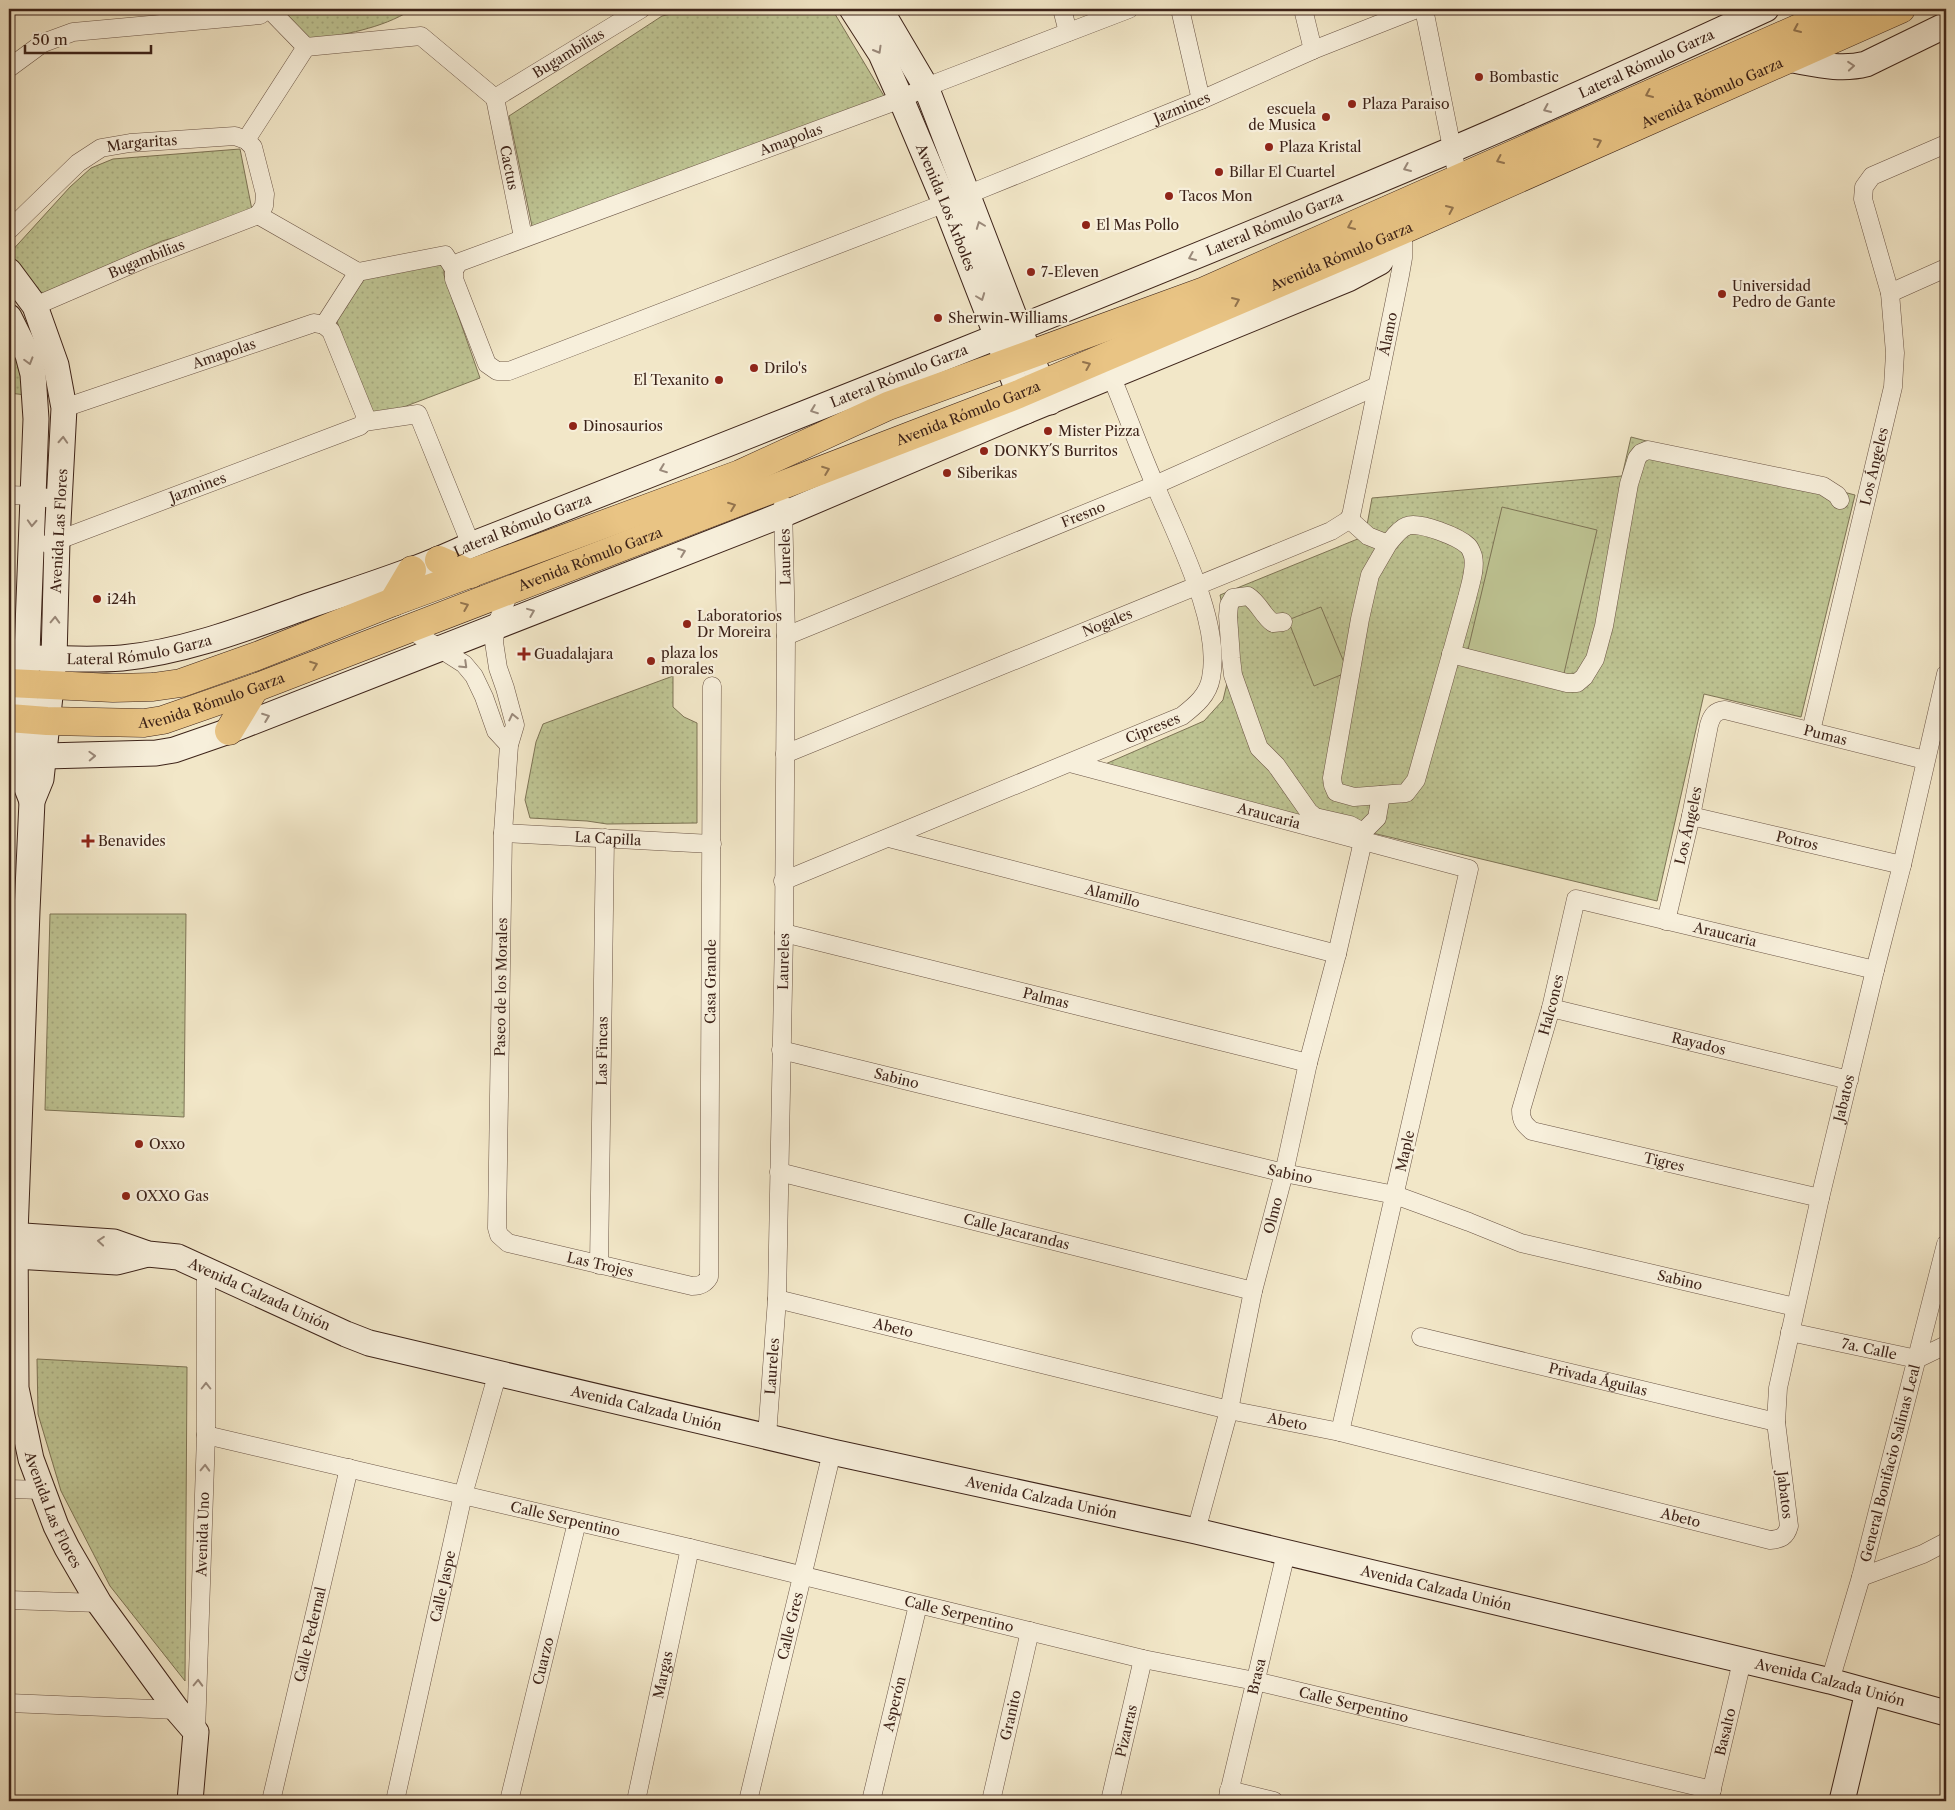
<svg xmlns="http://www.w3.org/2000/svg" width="1955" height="1810" font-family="'Libre Caslon Text',serif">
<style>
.grass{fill:url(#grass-dots);stroke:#7e7456}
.garden{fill:#bec493;stroke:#7e7456}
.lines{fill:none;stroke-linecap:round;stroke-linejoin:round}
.street-casing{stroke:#6a5445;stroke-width:19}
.secondary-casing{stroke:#3d2319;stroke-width:27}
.primary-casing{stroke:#3d2319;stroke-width:29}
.street{stroke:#f7efdb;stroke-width:18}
.secondary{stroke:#f7efdb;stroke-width:25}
.primary{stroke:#e9c484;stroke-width:28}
.oneway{stroke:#93744e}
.oneway2{stroke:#9a897a}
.poi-dot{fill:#8f2418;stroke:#f7efdb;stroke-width:2}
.labels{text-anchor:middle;stroke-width:4.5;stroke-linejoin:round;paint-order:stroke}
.street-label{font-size:14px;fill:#3d2319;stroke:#f7efdb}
.poi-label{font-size:14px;fill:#3d2319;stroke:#f7efdb;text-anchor:start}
</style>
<defs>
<pattern id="grass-dots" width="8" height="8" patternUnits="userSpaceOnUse" patternTransform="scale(1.25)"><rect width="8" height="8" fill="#bec493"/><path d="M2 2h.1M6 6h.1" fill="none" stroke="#a4a87e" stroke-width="1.8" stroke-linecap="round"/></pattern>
</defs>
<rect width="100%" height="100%" fill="#f2e7c8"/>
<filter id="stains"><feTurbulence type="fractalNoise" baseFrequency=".004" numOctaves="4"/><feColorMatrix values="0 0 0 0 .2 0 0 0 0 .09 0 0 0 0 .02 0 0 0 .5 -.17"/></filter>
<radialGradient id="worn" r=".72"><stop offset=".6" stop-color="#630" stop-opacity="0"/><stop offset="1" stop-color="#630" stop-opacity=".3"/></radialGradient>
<path class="grass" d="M280 9H411V10C381 29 344 34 310 41Z
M693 9H832L884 96 533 231 509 116 662 16Z
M240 149 253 215 162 241 41 296 9 258V254L70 187 91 168 113 159Z
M444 258V275L480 378 372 419 335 316 364 275Z
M9 335 18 358 26 395 9 393Z
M1631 437 1855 495 1801 717 1704 694 1657 901 1113 771 1103 765 1204 721 1223 700 1233 659 1220 595 1365 536 1372 498 1622 476Z
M673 676V707L684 717 697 723V823L607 824 587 821 530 818 525 800 536 742 543 724Z
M50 914H186L184 1117 45 1110Z
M37 1359 187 1367 185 1681 110 1586 61 1491 38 1414Z"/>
<path class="garden" d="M1502 507 1597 530 1562 682 1466 658Z
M1321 607 1348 672 1314 686 1288 620Z"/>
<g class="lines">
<g class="street-casing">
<g id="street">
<path d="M269 9 306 47"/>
<path d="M1062 9 1068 32"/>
<path d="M1180 9 1201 100"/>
<path d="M1303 9 1313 50"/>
<path d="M1424 9 1458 178"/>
<path d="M306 47 421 36 495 98"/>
<path d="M9 68 43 43 73 32 260 15 268 9"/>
<path id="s1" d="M495 98 641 9"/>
<path id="s2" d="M495 98 523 237"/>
<path d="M246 140 306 47"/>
<path d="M258 215 358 272"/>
<path id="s3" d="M9 230 78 163 101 148 130 143 235 136 246 140 253 147 265 194 264 206 258 215"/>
<path id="s4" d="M454 269V279L487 364 497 371H509L969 194 1201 100 1313 50 1417 9"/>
<path id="s5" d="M454 269 460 262 901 99 926 87 1129 9"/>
<path d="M358 272 445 255 454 269"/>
<path d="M1890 293 1946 268"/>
<path id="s6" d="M35 306 144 259 258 215"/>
<path d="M324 325 331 331 365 415 364 422"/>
<path d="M324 325 358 272"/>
<path id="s7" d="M64 408 314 323 324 325"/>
<path d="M364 422 418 414 471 545"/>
<path d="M9 495 34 496 60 500"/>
<path d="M1349 519 1368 536 1388 544 1370 575 1360 619 1332 778 1333 785 1336 792 1354 797 1406 793 1416 780 1467 598C1470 585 1476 569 1473 556 1472 553 1470 548 1468 546 1459 537 1419 521 1407 526 1399 529 1393 538 1388 544"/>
<path id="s8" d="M48 544 360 426 364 422"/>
<path id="s9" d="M511 588 496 626 494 642 498 668 505 688 515 725 509 745 503 833 497 1228 499 1235 508 1243 692 1286C700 1286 705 1284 709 1277L712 686"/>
<path d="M409 629 464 664 474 676 484 697 496 731 509 745"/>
<path id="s10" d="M786 636 1155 485 1377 386"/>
<path d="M1451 654 1567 683H1577L1584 677 1595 659 1604 626 1629 484 1637 458 1641 453 1648 450 1823 486 1837 495 1840 500"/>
<path id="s11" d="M1811 731 1893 387 1895 353 1890 293 1863 199 1864 187 1872 176 1946 144"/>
<path id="s12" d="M785 754 1331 531 1347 521 1351 516 1400 275 1403 258V230"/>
<path id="s13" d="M1070 763 1469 869 1340 1432"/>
<path id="s14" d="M1691 816 1902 865"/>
<path d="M1363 832 1377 818 1381 795"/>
<path id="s15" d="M503 833 712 844"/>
<path id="s16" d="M889 838 1337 954"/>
<path id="s17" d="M783 881 1182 716C1196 705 1208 695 1211 678 1222 623 1177 538 1156 487 1140 451 1127 414 1112 378"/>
<path d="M9 910 27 911"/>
<path id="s18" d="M1666 921 1691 816 1709 725C1712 715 1715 711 1725 710L1925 760"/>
<path id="s19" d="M784 933 1308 1063"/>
<path id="s20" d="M1551 1008 1849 1080"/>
<path id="s21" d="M781 1050 1284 1173 1395 1195 1469 1222 1521 1243 1795 1307"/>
<path id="s22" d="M779 1172 1253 1291"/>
<path id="s23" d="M1820 1198 1532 1131C1524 1124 1521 1121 1521 1110L1551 1008 1576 899 1875 970"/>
<path id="s24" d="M599 1265 605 838"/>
<path id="s25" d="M777 1299 1229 1410 1340 1432 1770 1540C1781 1539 1786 1537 1789 1526L1776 1422 1778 1388 1820 1198 1875 970 1902 865 1946 674"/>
<path id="s26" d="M1790 1332 1917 1359 1946 1345"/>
<path id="s27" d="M1421 1337 1776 1422"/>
<path id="s28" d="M206 1435 690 1548 1143 1659 1255 1681 1712 1790"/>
<path id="s29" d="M767 1436 777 1299 784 933 786 636 783 505"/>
<path d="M9 1489 43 1490"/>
<path id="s30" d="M1196 1531 1229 1410 1253 1291 1284 1173 1308 1063 1337 954 1363 841V832L1350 825 1315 817 1309 812 1276 765 1259 748 1251 726 1233 675 1231 658 1228 616 1229 605 1233 598 1248 596C1259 603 1263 616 1273 623L1283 622"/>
<path d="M1861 1577 1923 1554 1946 1542"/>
<path d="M9 1600 99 1603"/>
<path id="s31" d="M1830 1681 1861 1577 1946 1244"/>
<path d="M9 1703 177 1710"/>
<path id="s32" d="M196 1732 206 1435V1268"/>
<path d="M1229 1790 1274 1801"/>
<path id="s33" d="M271 1801 349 1468"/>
<path id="s34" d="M395 1801 463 1495 498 1372"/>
<path id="s35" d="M509 1801 577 1522"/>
<path id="s36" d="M636 1801 690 1548"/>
<path id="s37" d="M748 1801 832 1452"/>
<path id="s38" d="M871 1801 918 1605"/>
<path id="s39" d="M991 1801 1030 1631"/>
<path id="s40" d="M1110 1801 1143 1659"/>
<path id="s41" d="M1227 1801 1286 1553"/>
<path id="s42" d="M1709 1801 1742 1661"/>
</g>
</g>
<g class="secondary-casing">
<g id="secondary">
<path id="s43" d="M852 9 881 54 901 99 945 203 1026 411"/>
<path d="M880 9 926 87 1019 329 1050 402"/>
<path d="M1786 59C1812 63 1839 71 1866 64L1946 25"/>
<path id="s44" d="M9 271 35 306 56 365 64 408 57 541 54 659 41 779 32 801 27 911 15 1234 16 1388 31 1459 56 1526 67 1548 99 1603 177 1710 196 1732 190 1801"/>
<path d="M9 317 28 355 33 374 36 419 23 757V778L32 801"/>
<path id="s45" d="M9 657C46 658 85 661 122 658 185 652 249 627 308 606 363 587 419 570 471 545 799 416 1127 287 1451 150 1557 105 1662 57 1766 9"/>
<path d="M9 757 156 753 174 750 229 731 784 514 1026 411 1348 279 1380 262 1399 232"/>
<path id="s46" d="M9 1235 114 1242 148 1254 178 1257 346 1334 369 1343 832 1452 1196 1531 1830 1681 1946 1713"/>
<path d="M9 1253 15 1256 117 1262 148 1254"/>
<path d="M1842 1801 1868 1692"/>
</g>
</g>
<g class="primary-casing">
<g id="primary">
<path d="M439 560 471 574"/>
<path d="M393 602 412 570"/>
<path d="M9 683 113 688 153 687 181 683 257 656 393 602 740 474 888 406 1202 292 1842 9"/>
<path id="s47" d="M9 718 47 721 144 723 163 720 255 688 1019 394 1403 230 1901 9"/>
<path d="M229 731 255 688"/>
</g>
</g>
<use href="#street" class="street"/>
<use href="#secondary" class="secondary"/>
<use href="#primary" class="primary"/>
</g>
<defs><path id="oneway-chevron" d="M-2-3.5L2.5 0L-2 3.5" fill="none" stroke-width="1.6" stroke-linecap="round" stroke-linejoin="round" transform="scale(1.25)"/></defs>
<g class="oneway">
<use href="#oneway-chevron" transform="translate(1797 29) rotate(156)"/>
<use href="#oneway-chevron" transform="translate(1649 94) rotate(156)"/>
<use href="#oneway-chevron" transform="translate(1598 142) rotate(-24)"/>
<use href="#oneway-chevron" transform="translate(1500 160) rotate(156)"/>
<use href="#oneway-chevron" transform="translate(1450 209) rotate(-24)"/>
<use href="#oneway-chevron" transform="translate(1351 226) rotate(156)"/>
<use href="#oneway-chevron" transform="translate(1236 301) rotate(-23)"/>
<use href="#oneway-chevron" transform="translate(1087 365) rotate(-23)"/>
<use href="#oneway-chevron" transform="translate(826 470) rotate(-21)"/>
<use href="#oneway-chevron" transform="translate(732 506) rotate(-21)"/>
<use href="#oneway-chevron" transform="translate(465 606) rotate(-22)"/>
<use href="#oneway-chevron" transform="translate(314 665) rotate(-21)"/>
</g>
<g class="oneway2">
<use href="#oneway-chevron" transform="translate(878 50) rotate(60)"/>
<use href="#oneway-chevron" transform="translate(1851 66) rotate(-5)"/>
<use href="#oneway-chevron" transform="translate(1547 109) rotate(156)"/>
<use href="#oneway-chevron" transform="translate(1407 168) rotate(157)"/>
<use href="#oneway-chevron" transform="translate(980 225) rotate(-111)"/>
<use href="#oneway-chevron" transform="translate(1192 257) rotate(157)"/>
<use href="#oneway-chevron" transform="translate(981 297) rotate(69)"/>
<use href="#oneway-chevron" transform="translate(29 361) rotate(74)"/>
<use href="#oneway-chevron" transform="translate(814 410) rotate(159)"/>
<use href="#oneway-chevron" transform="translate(63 440) rotate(-87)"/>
<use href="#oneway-chevron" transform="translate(663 469) rotate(159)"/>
<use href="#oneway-chevron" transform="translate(32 523) rotate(93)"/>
<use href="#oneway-chevron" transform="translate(682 552) rotate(-21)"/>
<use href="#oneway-chevron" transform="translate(531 612) rotate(-22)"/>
<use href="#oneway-chevron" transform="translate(55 620) rotate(-88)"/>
<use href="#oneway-chevron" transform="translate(464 665) rotate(44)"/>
<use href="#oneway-chevron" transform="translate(266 717) rotate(-21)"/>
<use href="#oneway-chevron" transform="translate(513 717) rotate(-103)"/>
<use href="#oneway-chevron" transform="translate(92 756) rotate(-2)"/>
<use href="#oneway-chevron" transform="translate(101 1241) rotate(-175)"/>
<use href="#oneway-chevron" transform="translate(206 1386) rotate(-90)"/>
<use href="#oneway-chevron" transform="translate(205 1468) rotate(-88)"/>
<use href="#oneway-chevron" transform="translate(198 1683) rotate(-88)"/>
</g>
<g class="poi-dot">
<circle cx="1479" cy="77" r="5"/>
<circle cx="1352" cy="104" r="5"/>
<circle cx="1326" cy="117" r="5"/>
<circle cx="1269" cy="147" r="5"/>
<circle cx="1219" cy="172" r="5"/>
<circle cx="1169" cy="196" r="5"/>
<circle cx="1086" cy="225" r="5"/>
<circle cx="1031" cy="272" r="5"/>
<circle cx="1722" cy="294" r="5"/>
<circle cx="938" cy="318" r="5"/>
<circle cx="754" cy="368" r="5"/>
<circle cx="719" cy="380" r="5"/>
<circle cx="573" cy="426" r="5"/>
<circle cx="1048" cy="431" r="5"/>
<circle cx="984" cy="451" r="5"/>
<circle cx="947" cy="473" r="5"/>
<circle cx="97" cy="599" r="5"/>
<circle cx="687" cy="624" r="5"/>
<path d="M521.5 646.5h5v5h5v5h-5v5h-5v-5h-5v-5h5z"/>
<circle cx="651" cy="661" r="5"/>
<path d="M85.5 833.5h5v5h5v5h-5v5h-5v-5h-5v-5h5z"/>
<circle cx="139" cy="1144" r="5"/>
<circle cx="126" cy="1196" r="5"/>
</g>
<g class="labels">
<g class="street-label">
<text dy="5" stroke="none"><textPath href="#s1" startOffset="86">Bugambilias</textPath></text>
<text dy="5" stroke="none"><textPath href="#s45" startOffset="1751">Lateral Rómulo Garza</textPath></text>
<text dy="5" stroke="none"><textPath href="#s47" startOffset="1826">Avenida Rómulo Garza</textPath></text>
<text dy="5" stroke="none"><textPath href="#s4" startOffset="848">Jazmines</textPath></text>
<text dy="5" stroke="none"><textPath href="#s5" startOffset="362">Amapolas</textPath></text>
<text dy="5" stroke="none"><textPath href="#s3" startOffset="165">Margaritas</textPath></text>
<text dy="5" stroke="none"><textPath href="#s2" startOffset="71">Cactus</textPath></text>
<text dy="5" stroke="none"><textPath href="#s43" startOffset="220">Avenida Los Árboles</textPath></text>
<text dy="5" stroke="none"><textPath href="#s45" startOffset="1346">Lateral Rómulo Garza</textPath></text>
<text dy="5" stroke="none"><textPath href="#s47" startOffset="1421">Avenida Rómulo Garza</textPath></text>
<text dy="5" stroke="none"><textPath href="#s6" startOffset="121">Bugambilias</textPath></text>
<text dy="5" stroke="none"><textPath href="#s12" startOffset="801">Álamo</textPath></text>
<text dy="5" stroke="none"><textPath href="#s7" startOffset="169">Amapolas</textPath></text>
<text dy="5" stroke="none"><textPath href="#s45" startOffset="941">Lateral Rómulo Garza</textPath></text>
<text dy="5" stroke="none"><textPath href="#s47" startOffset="1016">Avenida Rómulo Garza</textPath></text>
<text dy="5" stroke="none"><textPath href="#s11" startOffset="272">Los Ángeles</textPath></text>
<text dy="5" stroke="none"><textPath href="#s8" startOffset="160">Jazmines</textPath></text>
<text dy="5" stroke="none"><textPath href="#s10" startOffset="321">Fresno</textPath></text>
<text dy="5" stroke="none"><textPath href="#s45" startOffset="536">Lateral Rómulo Garza</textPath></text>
<text transform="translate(59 531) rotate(-87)" y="5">Avenida Las Flores</text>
<text transform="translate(785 557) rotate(-91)" y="5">Laureles</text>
<text dy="5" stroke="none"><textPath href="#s47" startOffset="611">Avenida Rómulo Garza</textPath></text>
<text dy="5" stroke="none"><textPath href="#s12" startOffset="348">Nogales</textPath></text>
<text dy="5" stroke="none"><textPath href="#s45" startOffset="131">Lateral Rómulo Garza</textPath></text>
<text dy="5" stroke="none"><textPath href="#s47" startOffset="206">Avenida Rómulo Garza</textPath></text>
<text dy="5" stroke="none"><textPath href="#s17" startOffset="400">Cipreses</textPath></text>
<text dy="5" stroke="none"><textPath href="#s18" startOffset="328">Pumas</textPath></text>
<text dy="5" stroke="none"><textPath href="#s13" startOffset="206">Araucaria</textPath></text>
<text dy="5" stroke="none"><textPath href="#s18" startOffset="98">Los Ángeles</textPath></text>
<text dy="5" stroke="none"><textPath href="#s15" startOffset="105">La Capilla</textPath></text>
<text dy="5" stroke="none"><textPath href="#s14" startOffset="109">Potros</textPath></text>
<text dy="5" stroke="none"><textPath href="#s16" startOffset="231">Alamillo</textPath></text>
<text dy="5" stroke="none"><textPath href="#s23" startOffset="692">Araucaria</textPath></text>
<text dy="5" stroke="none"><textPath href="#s29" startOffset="475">Laureles</textPath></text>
<text dy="5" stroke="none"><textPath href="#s9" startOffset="1171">Casa Grande</textPath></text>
<text transform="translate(501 987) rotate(-89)" y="5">Paseo de los Morales</text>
<text dy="5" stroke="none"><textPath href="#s19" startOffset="270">Palmas</textPath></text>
<text dy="5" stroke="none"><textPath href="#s23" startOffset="430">Halcones</textPath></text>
<text dy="5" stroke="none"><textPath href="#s20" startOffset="152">Rayados</textPath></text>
<text dy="5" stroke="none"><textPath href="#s24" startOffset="214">Las Fincas</textPath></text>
<text dy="5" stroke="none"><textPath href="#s21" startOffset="119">Sabino</textPath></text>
<text dy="5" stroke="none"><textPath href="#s25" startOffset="1484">Jabatos</textPath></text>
<text transform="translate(1405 1151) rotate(-77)" y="5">Maple</text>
<text transform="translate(1664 1162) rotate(13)" y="5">Tigres</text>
<text dy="5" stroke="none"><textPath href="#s21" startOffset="524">Sabino</textPath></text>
<text dy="5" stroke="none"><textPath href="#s30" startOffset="325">Olmo</textPath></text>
<text dy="5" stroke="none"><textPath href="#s22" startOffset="245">Calle Jacarandas</textPath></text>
<text dy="5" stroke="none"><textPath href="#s9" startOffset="761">Las Trojes</textPath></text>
<text dy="5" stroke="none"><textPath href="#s21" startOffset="929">Sabino</textPath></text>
<text dy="5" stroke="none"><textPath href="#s46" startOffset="261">Avenida Calzada Unión</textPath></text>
<text dy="5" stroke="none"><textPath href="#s25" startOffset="120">Abeto</textPath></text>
<text dy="5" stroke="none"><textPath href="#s26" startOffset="81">7a. Calle</textPath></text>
<text dy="5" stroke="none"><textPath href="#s29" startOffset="70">Laureles</textPath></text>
<text dy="5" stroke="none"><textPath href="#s27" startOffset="182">Privada Águilas</textPath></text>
<text dy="5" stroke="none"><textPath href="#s46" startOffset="666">Avenida Calzada Unión</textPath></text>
<text dy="5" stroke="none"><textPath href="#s25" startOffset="525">Abeto</textPath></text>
<text dy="5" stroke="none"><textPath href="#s31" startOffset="226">General Bonifacio Salinas Leal</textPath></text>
<text transform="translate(1785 1495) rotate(83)" y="5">Jabatos</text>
<text dy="5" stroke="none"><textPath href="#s46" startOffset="1071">Avenida Calzada Unión</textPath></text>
<text dy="5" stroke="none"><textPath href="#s44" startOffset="1261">Avenida Las Flores</textPath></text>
<text dy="5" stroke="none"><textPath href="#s25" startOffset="930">Abeto</textPath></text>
<text dy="5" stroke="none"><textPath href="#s28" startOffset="369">Calle Serpentino</textPath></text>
<text dy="5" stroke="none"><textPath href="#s32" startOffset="198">Avenida Uno</textPath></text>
<text dy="5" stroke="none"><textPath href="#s34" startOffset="220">Calle Jaspe</textPath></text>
<text dy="5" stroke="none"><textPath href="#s46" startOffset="1476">Avenida Calzada Unión</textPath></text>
<text dy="5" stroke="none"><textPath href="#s28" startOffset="774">Calle Serpentino</textPath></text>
<text dy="5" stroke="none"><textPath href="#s37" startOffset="180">Calle Gres</textPath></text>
<text dy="5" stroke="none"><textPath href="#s33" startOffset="171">Calle Pedernal</textPath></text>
<text dy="5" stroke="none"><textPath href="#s35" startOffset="144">Cuarzo</textPath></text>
<text dy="5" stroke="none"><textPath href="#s36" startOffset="129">Margas</textPath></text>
<text dy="5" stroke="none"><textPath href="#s41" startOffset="128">Brasa</textPath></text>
<text dy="5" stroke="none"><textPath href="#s46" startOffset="1881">Avenida Calzada Unión</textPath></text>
<text dy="5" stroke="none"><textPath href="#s38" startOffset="100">Asperón</textPath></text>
<text dy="5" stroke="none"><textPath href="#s28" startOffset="1179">Calle Serpentino</textPath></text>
<text dy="5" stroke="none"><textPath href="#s39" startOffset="88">Granito</textPath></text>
<text dy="5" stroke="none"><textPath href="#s40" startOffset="72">Pizarras</textPath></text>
<text dy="5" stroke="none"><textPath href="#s42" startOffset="71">Basalto</textPath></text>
</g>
<g class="poi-label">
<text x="1489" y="82">Bombastic</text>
<text x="1362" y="109">Plaza Paraiso</text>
<text x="1316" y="114" text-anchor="end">escuela<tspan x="1316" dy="16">de Musica</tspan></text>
<text x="1279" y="152">Plaza Kristal</text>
<text x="1229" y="177">Billar El Cuartel</text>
<text x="1179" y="201">Tacos Mon</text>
<text x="1096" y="230">El Mas Pollo</text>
<text x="1041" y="277">7-Eleven</text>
<text x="1732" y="291">Universidad<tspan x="1732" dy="16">Pedro de Gante</tspan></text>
<text x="948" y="323">Sherwin-Williams</text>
<text x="764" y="373">Drilo's</text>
<text x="709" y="385" text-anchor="end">El Texanito</text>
<text x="583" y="431">Dinosaurios</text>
<text x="1058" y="436">Mister Pizza</text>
<text x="994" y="456">DONKY´S Burritos</text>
<text x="957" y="478">Siberikas</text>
<text x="107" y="604">i24h</text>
<text x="697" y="621">Laboratorios<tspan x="697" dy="16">Dr Moreira</tspan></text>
<text x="661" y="658">plaza los<tspan x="661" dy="16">morales</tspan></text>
<text x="534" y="659">Guadalajara</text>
<text x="98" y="846">Benavides</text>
<text x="149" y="1149">Oxxo</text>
<text x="136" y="1201">OXXO Gas</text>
</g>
</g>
<rect width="1955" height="1810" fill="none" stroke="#f2e7c8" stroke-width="30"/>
<rect x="10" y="10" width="1935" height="1790" fill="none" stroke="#3d2319" stroke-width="2.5"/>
<rect x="15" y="15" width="1925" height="1780" fill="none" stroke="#3d2319"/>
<path d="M25 45v8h126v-8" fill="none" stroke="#3d2319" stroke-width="2.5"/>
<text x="32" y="45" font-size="15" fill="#3d2319" stroke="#f7efdb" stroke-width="4" paint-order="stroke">50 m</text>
<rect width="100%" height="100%" filter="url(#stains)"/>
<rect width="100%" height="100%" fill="url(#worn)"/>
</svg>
